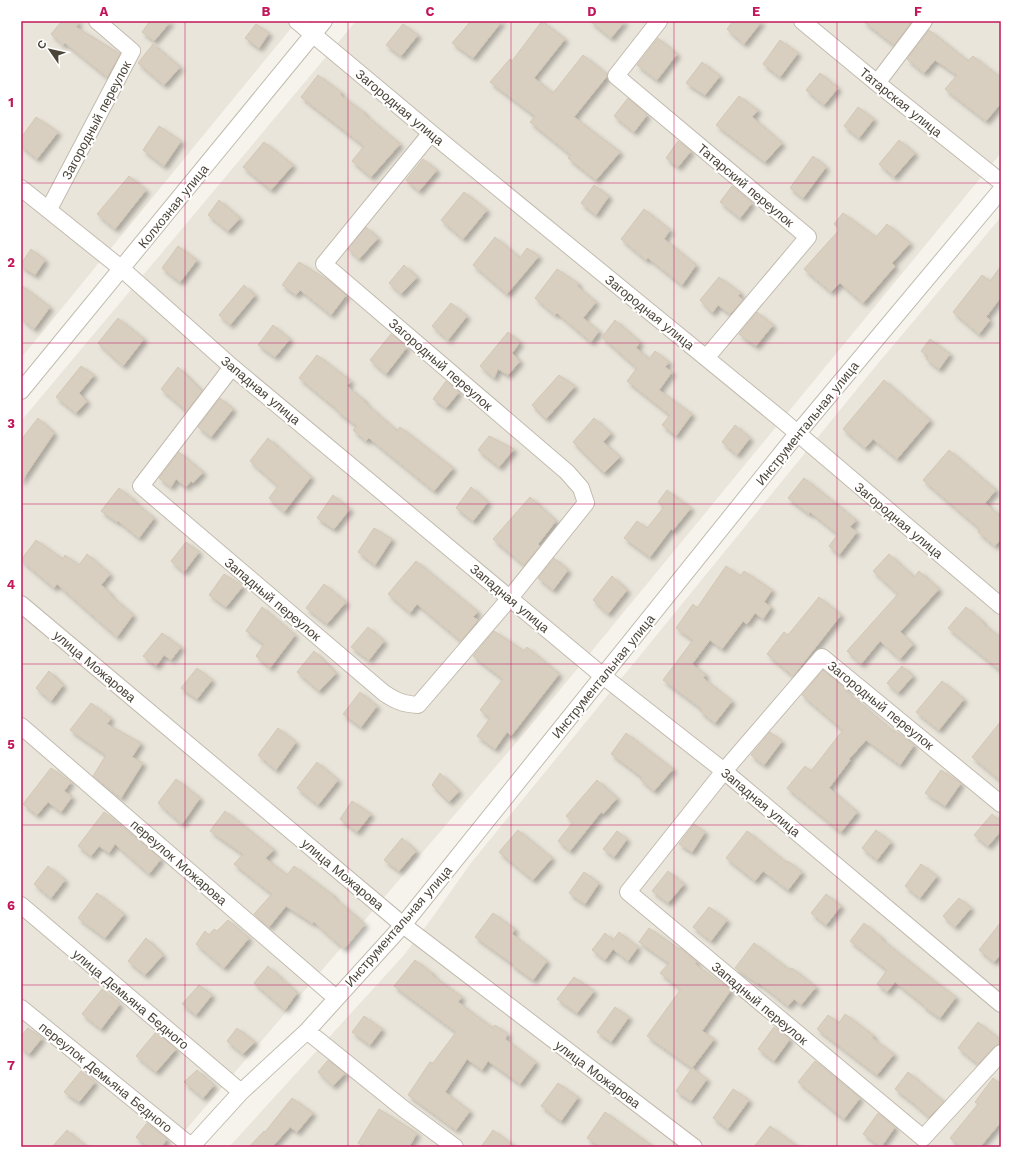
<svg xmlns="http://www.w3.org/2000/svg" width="1022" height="1168" font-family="'Work Sans',sans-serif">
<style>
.residential{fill:#eae5da}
.building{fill:#d8cfc1;stroke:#d3c7b4;filter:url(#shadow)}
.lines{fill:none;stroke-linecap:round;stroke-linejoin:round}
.minor-casing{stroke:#c2bbae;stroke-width:18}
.minor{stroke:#fff;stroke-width:16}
.grid{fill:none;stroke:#c2185b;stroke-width:1;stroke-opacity:0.55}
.labels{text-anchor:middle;stroke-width:4;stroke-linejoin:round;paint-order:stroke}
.street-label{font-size:13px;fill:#4b4439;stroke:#fff}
.neatline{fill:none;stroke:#c2185b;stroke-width:1.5}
.grid-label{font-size:13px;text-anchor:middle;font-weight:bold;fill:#c2185b}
</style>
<defs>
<filter id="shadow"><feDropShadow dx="3.5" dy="3.5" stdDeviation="2" flood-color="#0004"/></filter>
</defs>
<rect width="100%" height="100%" fill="#f6f3ec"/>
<path class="residential" d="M21 21H297L21 358Z
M356 21H1001V153L527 730 171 1147H21V421Z
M1001 217V1147H229L404 955 429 922 471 863 875 367Z"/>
<path class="building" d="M62 21H79L76 27 120 54 107 77 65 43 63 45 51 34Z
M150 21H171L154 41 142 32Z
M471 21H502L473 58 452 43Z
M542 21 565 39 534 78 553 93 583 55 607 74V76L574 117 620 152 596 180 568 158 571 155 530 122 535 116 490 82 510 59 512 61Z
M590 21H625L611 38Z
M733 21H762L744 44 727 29Z
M863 21H912L894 45Z
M256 24 269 33 259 48 245 38Z
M403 24 418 35 401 56 386 45Z
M929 30 968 61 973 56 1001 78V103L986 121 945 89 957 75 935 60 924 73 907 59Z
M658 38 677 54 657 80 637 65Z
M780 40 798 53 780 77 763 64Z
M153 44 180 67 164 85 138 63Z
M702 62 720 76 705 95 686 83Z
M820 73 838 88 824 105 806 90Z
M318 75 342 93 340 95 365 113 364 114 400 144 371 177 352 161 364 146 301 97Z
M739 96 758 110 752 117 782 143 765 162 716 125Z
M628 98 647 115 634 132 614 116Z
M858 107 874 119 859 138 844 126Z
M36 117 58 132 37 159 21 146V138Z
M159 126 181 141 164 166 143 150Z
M899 140 915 153 894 177 879 164Z
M678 141 691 151 678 167 666 158Z
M264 142 293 165 271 190 243 167Z
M813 156 826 167 803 198 790 188Z
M423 159 437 170 419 191 406 180Z
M129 176 146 190 115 229 97 214Z
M594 185 609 196 596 215 581 203Z
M732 186 752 203 740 218 720 202Z
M464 192 487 210 463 239 441 220Z
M219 200 240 218 228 231 208 215Z
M644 209 670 230 664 239 696 265 682 285 648 258 646 260 621 239Z
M843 213 876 237 887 224 910 243 892 263 895 266 863 303 840 283 831 292 804 269 840 229 834 224Z
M366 227 378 238 359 259 348 249Z
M495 237 520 258 527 248 539 256 507 294 473 265Z
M178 246 197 260 180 282 162 268Z
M31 249 45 260 35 275 21 266V264Z
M299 262 331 282 346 295 331 315 300 290 296 295 282 285Z
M404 265 417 277 401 294 389 283Z
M1001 266V297L986 317 990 320 979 334 953 312 982 275 990 281Z
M557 269 579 284 577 286 596 302 583 318 599 331 591 342 557 313 555 315 535 298Z
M719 277 741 293 738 296 743 300 730 314 718 305 712 313 700 300Z
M21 285 50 307 34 329 21 318Z
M244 285 255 295 230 325 219 315Z
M451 303 467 316 448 340 432 326Z
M757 312 773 325 756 346 739 334Z
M118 318 144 339 123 366 98 343Z
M615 320 640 342 636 348 649 359 655 351 669 362 665 367 672 372 659 390 692 414 676 436 662 425 670 415 627 381 637 368 602 337Z
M273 325 290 339 275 357 258 345Z
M508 332 520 342 512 353 520 361 508 375 498 369 494 378 480 366Z
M391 334 407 347 386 374 370 360Z
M930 339 950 354 939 369 926 359 928 356 921 351Z
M317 355 351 381 347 386 365 401 364 402 397 431 400 427 453 468 434 491 369 438 366 441 353 430 357 426 337 411 338 410 299 378Z
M81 366 94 375 79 393 87 401 76 413 56 397Z
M178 367 202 391 187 411 161 389Z
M559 375 575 386 546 419 532 405Z
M884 380 930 420 897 459 873 439 865 448 843 429Z
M446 381 459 392 446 408 433 399Z
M220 398 233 409 211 437 198 427Z
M38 418 54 433 21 482V440Z
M594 418 611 433 603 442 620 457 604 473 573 442Z
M735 425 750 438 737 455 722 442Z
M489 436 514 449 499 467 478 450Z
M268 438 311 477 284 512 269 498 278 486 250 461Z
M949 450 996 490 985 503 1001 517V539L995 546 978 532 980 529 923 480Z
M179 452 203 472 193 483 191 481 186 487 176 479 171 487 159 478Z
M804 478 856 520 850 527 857 532 839 555 829 546 838 534 810 512 809 514 788 498Z
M471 487 488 502 473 521 456 508Z
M119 488 134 500 133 501 154 518 139 538 118 521 117 522 101 511Z
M667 490 691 508 673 530 671 529 650 557 624 538 637 521 647 528 664 507 658 502Z
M333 495 350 509 334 529 317 518Z
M530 497 556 521 538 544 540 546 524 565 493 539Z
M374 528 392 539 375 565 358 552Z
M36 540 63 559 65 555 79 565 87 554 110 574 101 585 111 594 110 595 133 615 117 637 57 584 54 588 21 560Z
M186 542 199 552 184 572 171 561Z
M889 554 914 577 919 571 939 589 900 632 913 644 900 659 880 641 861 664 847 651 898 594 873 571Z
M554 558 568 570 553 590 538 578Z
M416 561 478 612 473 617 478 620 461 641 417 604 410 613 388 594Z
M726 566 740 576 744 571 772 590 764 602 771 607 763 619 755 613 747 624 743 621 722 649 710 640 692 664 706 675 703 678 732 701 715 723 700 711 702 709 663 680 693 640 676 628 693 604 697 608Z
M224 574 243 586 226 607 209 595Z
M612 576 627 590 608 614 593 600Z
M324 584 346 602 327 624 306 608Z
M819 597 841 615 793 676 767 654 784 632 788 635Z
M262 607 295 635 270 668 256 656 264 644 246 631Z
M966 607 983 622 982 623 1001 638V671L948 628Z
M368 627 384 641 369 660 351 647Z
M494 631 524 651 527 647 559 674 511 736 507 732 495 749 477 736 490 718 480 710 503 679 473 656Z
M162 633 181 647 171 660 164 655 156 666 143 656Z
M314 651 336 673 319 691 297 672Z
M902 666 913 676 898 693 887 683Z
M197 668 212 680 197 699 181 688Z
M823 670 847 690 846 691 894 732 895 731 914 745 900 765 866 740 849 759 850 760 829 788 857 812 841 832 787 788 805 766 811 771 843 730 802 695Z
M49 671 63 685 51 701 36 688Z
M942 681 964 699 939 730 916 712Z
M360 692 377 706 361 727 343 714Z
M91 703 111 718 107 724 141 743 132 757 143 763 121 798 93 776 106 755 70 730Z
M1001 721V781L972 757Z
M278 728 296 742 276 770 258 755Z
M770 732 782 741 764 765 751 755Z
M626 733 673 769 654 791 640 779 642 777 611 754Z
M317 762 338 780 318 805 297 788Z
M51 768 71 782 64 791 72 797 61 812 48 802 37 815 23 804Z
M941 770 961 783 945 806 925 793Z
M440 773 459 791 449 802 432 785Z
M176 779 200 798 182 824 158 803Z
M597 780 617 798 603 814 601 812 570 851 558 841 573 822 566 816Z
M352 801 371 814 357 832 340 819Z
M225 811 274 850 265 858 287 875 294 866 334 896 333 897 365 924 344 949 314 922 312 923 286 906 269 927 254 914 272 894 234 864 243 854 210 831Z
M104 812 161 859 149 874 115 844 109 853 99 846 91 856 78 846Z
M992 814 1001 822V831L988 846 974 835Z
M694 824 705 832 692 852 679 844Z
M518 830 552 858 533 880 499 852Z
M876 830 891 842 877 860 862 848Z
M617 831 627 839 614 857 603 849Z
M747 831 787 863 788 861 802 872 788 890 763 871 755 881 726 858Z
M402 838 416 851 399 871 384 860Z
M921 864 937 876 920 898 905 886Z
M48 866 65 880 51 898 34 884Z
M668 871 684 884 668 903 652 891Z
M584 872 599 883 585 904 569 893Z
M97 893 124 914 105 938 78 918Z
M826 894 841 906 826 925 811 913Z
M959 898 971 908 955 927 943 916Z
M709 907 727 920 711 941 693 927Z
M493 913 515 929 512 934 547 961 533 980 512 965 513 964 475 937Z
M228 920 249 938 224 968 196 944 205 931 209 935 214 929 217 931Z
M1001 922V954L994 962 979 950Z
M864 923 882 938 881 939 934 981 956 997 940 1018 923 1006 924 1005 895 982 887 992 877 984 887 970 850 941Z
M649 928 679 949 680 948 697 962 695 964 731 990 702 1031 714 1039 692 1068 647 1036 681 989 660 973 669 963 639 942Z
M619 932 638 947 628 961 613 949 605 960 592 950 605 933 613 940Z
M146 938 163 955 145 975 128 961Z
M754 943 790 970 792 968 816 987 801 1005 794 999 788 1006 759 983 758 984 735 968Z
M415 960 433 974 432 975 462 997 458 1002 493 1028 495 1025 508 1034 505 1039 536 1062 520 1084 488 1061 482 1070 467 1059 445 1092 470 1111 456 1130 408 1095 430 1062 433 1063 456 1032 394 986Z
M268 966 297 993 285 1010 254 983Z
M574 977 594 991 577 1013 557 999Z
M199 985 212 995 196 1015 182 1004Z
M102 989 120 1004 101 1029 82 1014Z
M615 1007 629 1017 611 1042 597 1032Z
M845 1014 874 1036 872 1038 894 1054 877 1075 817 1029 828 1015 839 1023Z
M364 1016 382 1029 370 1045 352 1032Z
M978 1022 1001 1040V1044L994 1047 978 1064 958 1048Z
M774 1027 790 1039 774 1061 758 1049Z
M28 1028 42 1038 29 1054 21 1048V1036Z
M237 1028 255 1042 243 1054 227 1041Z
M156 1032 176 1049 156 1072 136 1056Z
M328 1060 345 1073 333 1086 318 1072Z
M815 1061 860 1098 844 1119 798 1082Z
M692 1068 707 1079 691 1101 676 1091Z
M197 1070 214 1085 203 1098 184 1082Z
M81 1071 95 1082 79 1102 64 1092Z
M908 1072 944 1102 929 1117 912 1102 895 1089Z
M993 1078 1001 1084V1122L980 1147H961L950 1138 978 1104 975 1102Z
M558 1083 578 1097 561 1121 541 1106Z
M733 1089 749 1100 728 1129 713 1118Z
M292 1098 313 1113 297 1132 290 1127 272 1147H249L264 1131 265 1132Z
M379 1109 417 1133 409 1147H365L358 1143Z
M605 1112 623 1125 654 1147H600L587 1138Z
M878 1113 895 1127 881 1147 863 1134Z
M147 1123 167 1139 161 1147H148L136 1137Z
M770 1126 799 1147H754Z
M67 1130 87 1147H52Z
M493 1130 516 1147H481Z"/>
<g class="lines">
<g class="minor-casing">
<path id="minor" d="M297 21 431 133 782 420 1001 606
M659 21 616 76 808 237 706 358
M802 21 877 83 1001 182
M877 83 924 21
M21 188 122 269 232 367 603 676 724 771 1001 1004
M49 209 132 51 97 21
M232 367 141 486 384 693C396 701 403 704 418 705L510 598 586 503 581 488 567 472 324 264 431 133
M21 391 324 21
M21 604 403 925 694 1147
M21 726 336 998
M1001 804 822 657 724 771 628 892 923 1138 1001 1053
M21 905 241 1092
M21 1008 192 1147
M307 1031 405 1110 455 1147
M191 1147 241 1092 307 1031 403 925 797 434 1001 190"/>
</g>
<use href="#minor" class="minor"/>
</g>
<path class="grid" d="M185 21V1147M348 21V1147M511 21V1147M674 21V1147M837 21V1147M21 183H1001M21 343H1001M21 504H1001M21 664H1001M21 825H1001M21 985H1001"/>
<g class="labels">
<g class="street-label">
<text transform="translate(901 102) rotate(39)" y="5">Татарская улица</text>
<text transform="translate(400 107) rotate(40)" y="5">Загородная улица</text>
<text transform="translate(96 120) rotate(-62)" y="5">Загородный переулок</text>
<text transform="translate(746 185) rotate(40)" y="5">Татарский переулок</text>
<text transform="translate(173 206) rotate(-51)" y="5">Колхозная улица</text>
<text transform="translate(650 312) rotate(39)" y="5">Загородная улица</text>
<text transform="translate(441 364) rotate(41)" y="5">Загородный переулок</text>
<text transform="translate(261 390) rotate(40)" y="5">Западная улица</text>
<text transform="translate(807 423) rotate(-51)" y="5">Инструментальная улица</text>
<text transform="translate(899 520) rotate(40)" y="5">Загородная улица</text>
<text transform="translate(510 598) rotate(40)" y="5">Западная улица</text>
<text transform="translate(273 599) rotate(40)" y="5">Западный переулок</text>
<text transform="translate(95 666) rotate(40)" y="5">улица Можарова</text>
<text transform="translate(603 676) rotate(-51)" y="5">Инструментальная улица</text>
<text transform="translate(881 705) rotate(39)" y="5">Загородный переулок</text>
<text transform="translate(761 802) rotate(40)" y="5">Западная улица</text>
<text transform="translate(179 862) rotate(41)" y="5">переулок Можарова</text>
<text transform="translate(343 874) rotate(40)" y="5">улица Можарова</text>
<text transform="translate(398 926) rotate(-49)" y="5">Инструментальная улица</text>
<text transform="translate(131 999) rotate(40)" y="5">улица Демьяна Бедного</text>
<text transform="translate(760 1003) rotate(40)" y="5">Западный переулок</text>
<text transform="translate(598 1074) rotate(37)" y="5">улица Можарова</text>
<text transform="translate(106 1077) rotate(39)" y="5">переулок Демьяна Бедного</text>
</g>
</g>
<rect width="1022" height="1168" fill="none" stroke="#ffffff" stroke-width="44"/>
<g transform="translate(50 50) rotate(304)" stroke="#ffffff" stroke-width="3" paint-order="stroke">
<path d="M0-3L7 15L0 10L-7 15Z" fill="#4b4439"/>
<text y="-6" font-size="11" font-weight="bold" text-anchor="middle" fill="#4b4439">С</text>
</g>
<rect x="22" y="22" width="978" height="1124" class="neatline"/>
<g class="grid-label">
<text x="104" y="16">A</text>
<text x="266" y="16">B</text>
<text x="430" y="16">C</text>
<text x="592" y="16">D</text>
<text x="756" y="16">E</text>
<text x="918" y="16">F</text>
<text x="11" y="107">1</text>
<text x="11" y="267">2</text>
<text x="11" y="428">3</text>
<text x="11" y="589">4</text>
<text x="11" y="749">5</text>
<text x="11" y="910">6</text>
<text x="11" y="1070">7</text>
</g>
</svg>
